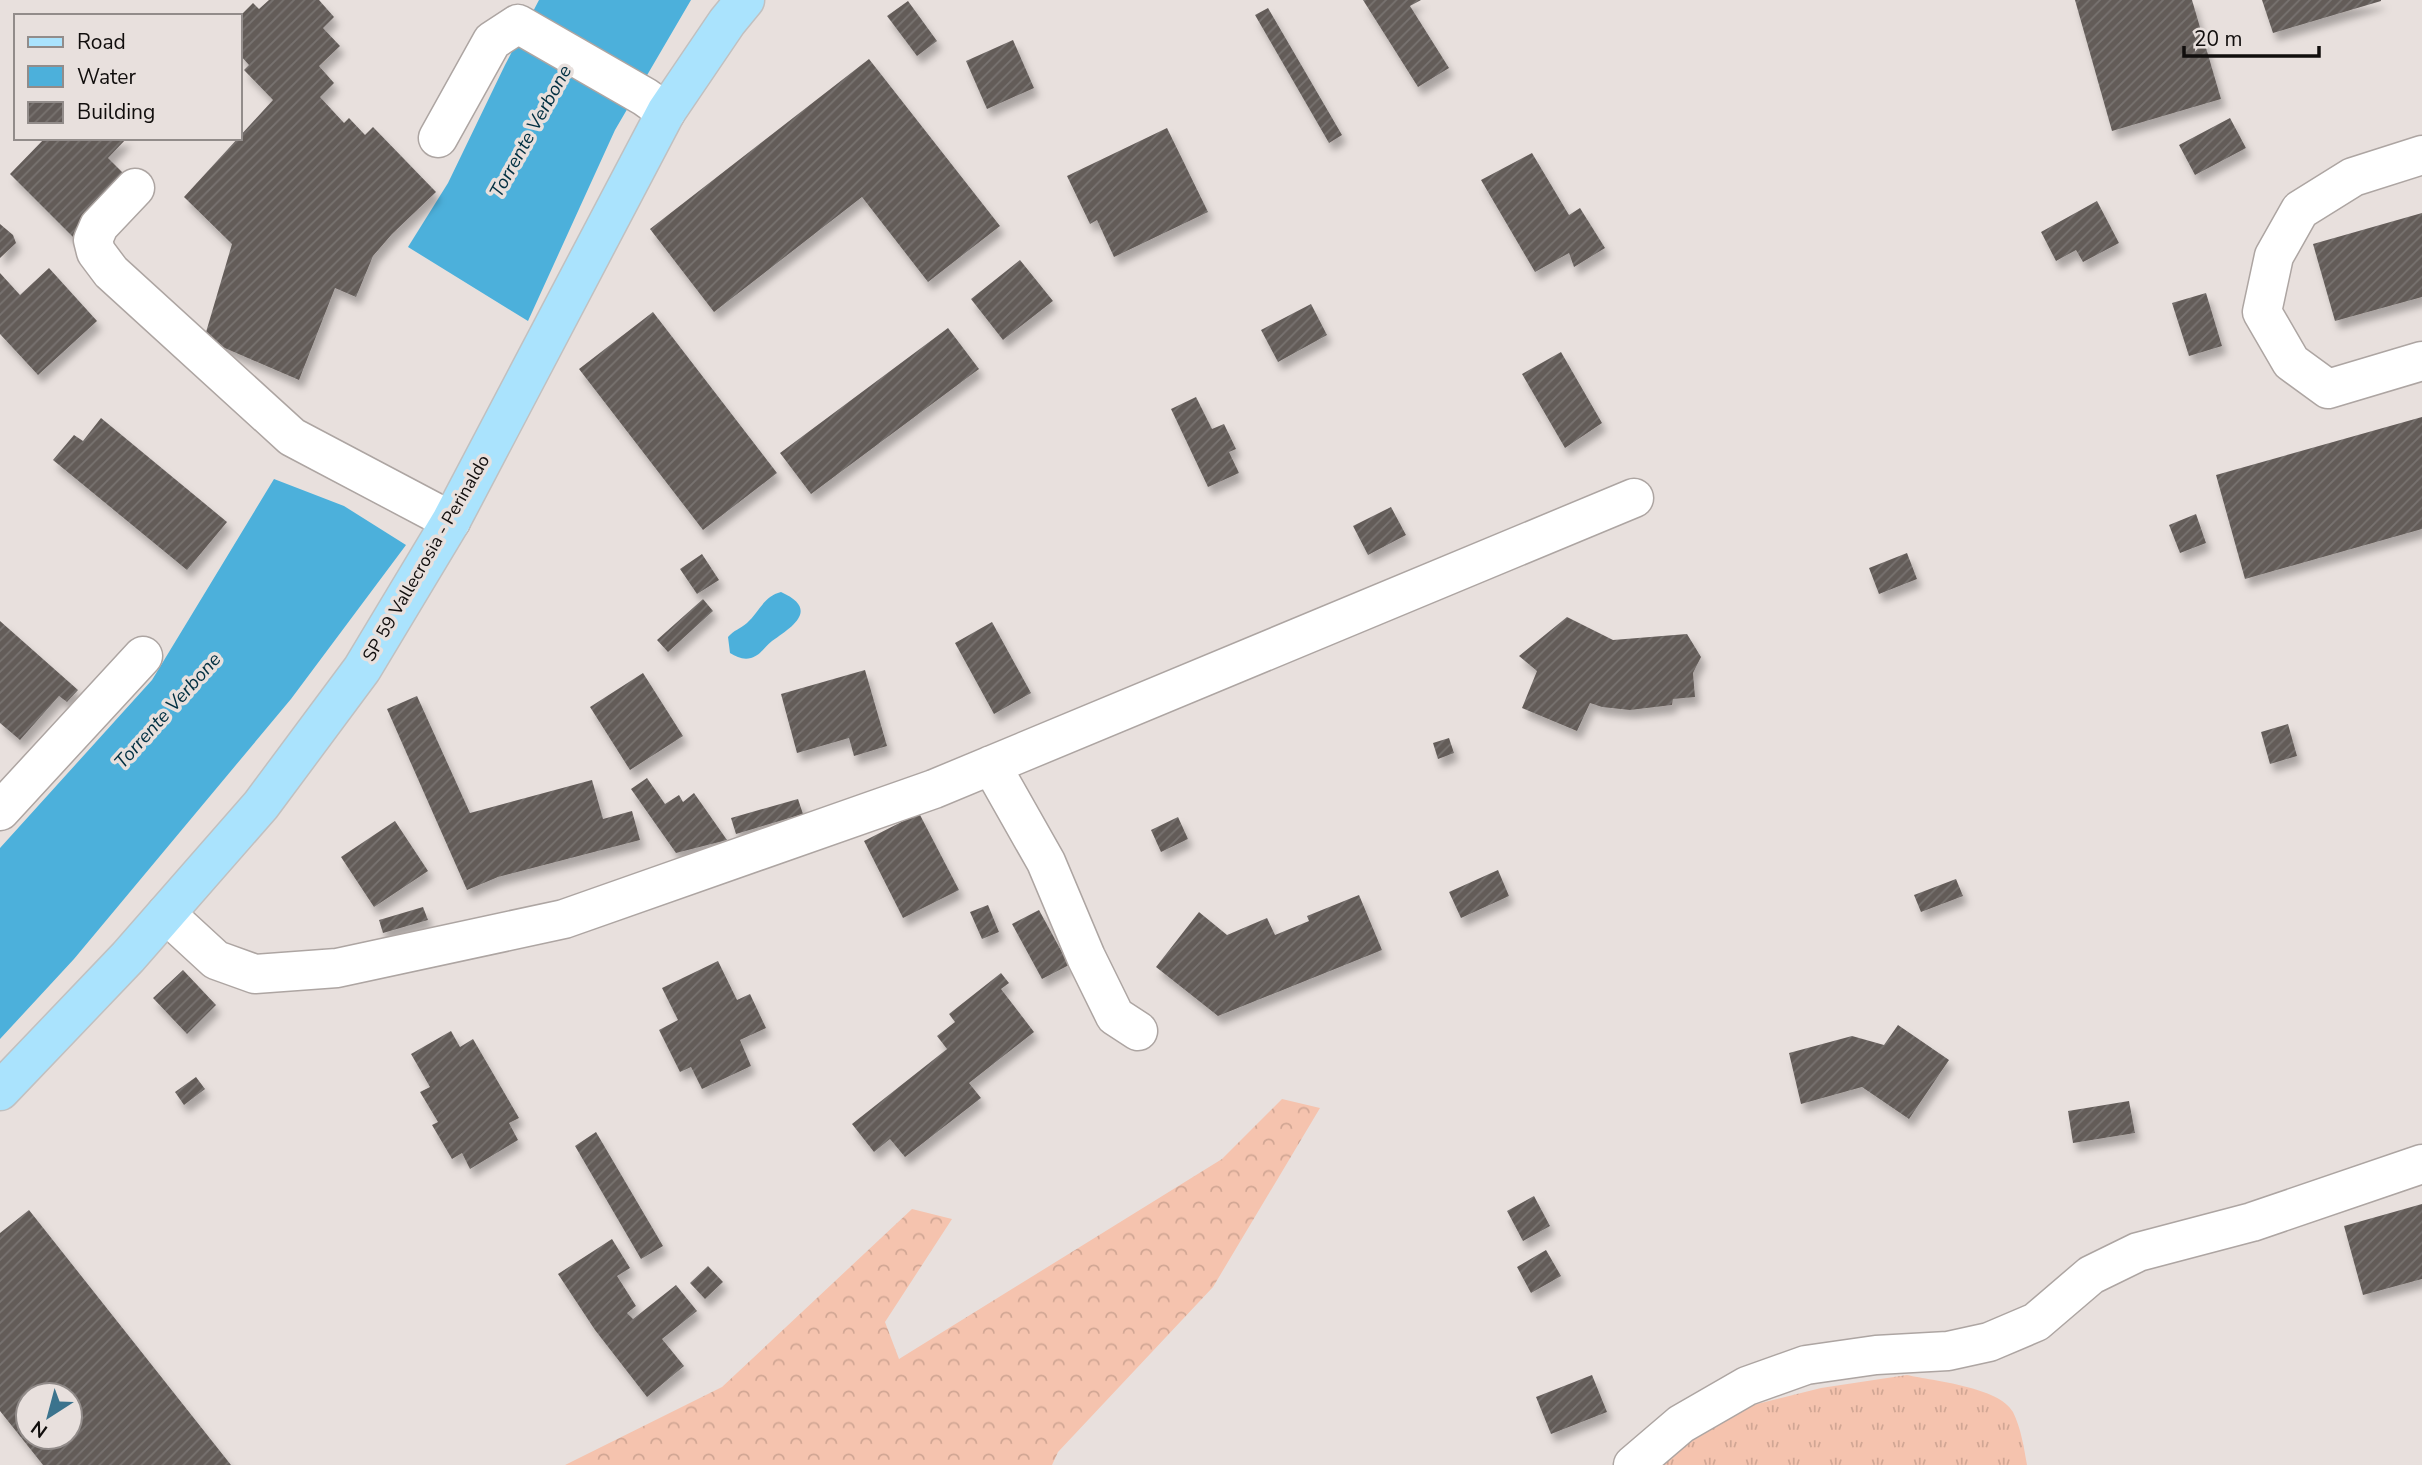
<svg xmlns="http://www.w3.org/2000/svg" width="2422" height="1465" font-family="'Nunito Sans',sans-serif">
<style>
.grass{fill:url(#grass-tufts)}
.forest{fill:url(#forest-crowns)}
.water{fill:#4cb0db}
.building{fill:url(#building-hatch);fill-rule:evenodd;filter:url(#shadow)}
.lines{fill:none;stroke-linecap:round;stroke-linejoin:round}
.minor-casing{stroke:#ada5a2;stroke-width:41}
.major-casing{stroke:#c1c0c0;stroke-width:41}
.minor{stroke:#fff;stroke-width:38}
.major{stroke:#aae3fd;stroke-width:38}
.labels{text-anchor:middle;stroke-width:7;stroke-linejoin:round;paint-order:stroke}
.street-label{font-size:18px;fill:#110e0d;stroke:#e8e0dd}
.water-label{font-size:19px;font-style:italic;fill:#012f41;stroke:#e8e0dd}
</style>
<defs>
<pattern id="grass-tufts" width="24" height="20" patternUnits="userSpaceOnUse" patternTransform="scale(1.75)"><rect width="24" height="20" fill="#f5c3ae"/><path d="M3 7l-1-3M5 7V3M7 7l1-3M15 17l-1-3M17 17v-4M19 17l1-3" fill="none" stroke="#d1a694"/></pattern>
<pattern id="forest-crowns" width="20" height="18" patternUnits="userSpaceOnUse" patternTransform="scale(1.75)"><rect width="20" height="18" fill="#f5c3ae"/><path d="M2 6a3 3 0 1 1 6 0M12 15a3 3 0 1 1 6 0" fill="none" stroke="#d1a694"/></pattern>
<pattern id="building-hatch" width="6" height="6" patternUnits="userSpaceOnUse" patternTransform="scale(1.75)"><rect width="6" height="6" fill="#635c59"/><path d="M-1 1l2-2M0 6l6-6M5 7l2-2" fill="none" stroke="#787370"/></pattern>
<filter id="shadow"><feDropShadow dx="4.5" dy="8" stdDeviation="3.5" flood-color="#0004"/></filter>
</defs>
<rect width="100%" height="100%" fill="#e8e0dd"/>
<path class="grass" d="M1907 1375C1934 1381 1999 1387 2013 1412 2021 1428 2024 1448 2027 1465H1653L1749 1406 1821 1388Z"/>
<path class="forest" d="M1282 1099 1320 1108 1213 1287 1058 1452 1052 1465H565L722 1387 912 1209 952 1219 885 1322 899 1359 1222 1159Z"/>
<path class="water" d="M539 0H691L615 130 528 321 408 247 448 183 505 65Z
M274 479 344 506 406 545 291 699 74 959 0 1039V848L152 680Z
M781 592C819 609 794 626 772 641 764 647 761 655 751 658 743 660 737 657 730 653L728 637C734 630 740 629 747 623 759 612 764 596 781 592Z"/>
<path class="building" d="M269 0H319L334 17 323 28 340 46 319 66 334 83 320 97 344 123 349 118 365 135 373 127 436 192 392 234 373 256 356 297 335 288 299 380 204 339 232 244 184 197 273 100 244 70 249 65 240 55V16L253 3 259 9Z
M1363 0H1421L1410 6 1449 68 1418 87Z
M2075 0H2192L2221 99 2112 131Z
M2262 0H2381V1L2273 33Z
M908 1 937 41 917 56 887 16Z
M1268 8 1342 135 1329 143 1255 15Z
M1013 40 1034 88 987 109 966 61Z
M869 59 1000 226 928 282 862 197 714 312 650 229Z
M2230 118 2246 148 2195 175 2179 145Z
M1167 128 1208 212 1114 257 1097 220 1090 224 1067 176Z
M45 138H127L108 158 130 180 73 237 10 174Z
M1532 153 1569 215 1580 208 1605 248 1574 267 1569 253 1535 272 1481 180Z
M2097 201 2119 243 2083 262 2076 250 2056 261 2041 232Z
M2422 213V297L2335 321 2313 244Z
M0 224 13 235 16 243 0 258Z
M1020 260 1053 301 1003 340 971 299Z
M49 268 97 321 38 375 0 334V273L20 295Z
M2206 293 2222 346 2189 356 2172 303Z
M1311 304 1327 335 1278 362 1261 330Z
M653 312 777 473 703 530 579 369Z
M948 328 979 369 811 494 780 453Z
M1561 352 1602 423 1565 448 1522 374Z
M1196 397 1212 429 1224 424 1236 449 1229 452 1239 473 1208 487 1171 409Z
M2422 417V529L2245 579 2216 475Z
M101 418 227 522 187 570 53 460 74 435 83 441Z
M1391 507 1406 535 1368 555 1353 526Z
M2196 514 2206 543 2180 553 2169 525Z
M1907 553 1917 579 1879 594 1869 568Z
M702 554 719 580 697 594 680 569Z
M703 599 713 611 668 652 657 640Z
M1567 617 1613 640 1687 634 1701 657 1693 673 1695 697 1673 699 1672 705 1630 710 1602 707 1590 703 1577 731 1522 708 1537 671 1519 656Z
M0 621 78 690 67 702 59 696 20 740 0 723Z
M992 622 1031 693 994 714 955 643Z
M865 670 887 746 854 756 849 738 797 753 781 694Z
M643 673 683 736 630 770 590 707Z
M417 696 470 813 592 780 603 819 632 811 640 840 498 877 467 890 387 709Z
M2288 724 2297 756 2270 764 2261 732Z
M1449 738 1454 753 1438 759 1433 743Z
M647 778 665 804 679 795 683 802 694 793 727 840 676 853 631 789Z
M798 799 803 814 736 834 731 818Z
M919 813 959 890 903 918 864 841Z
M1178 817 1188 839 1161 852 1151 830Z
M395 821 428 871 374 907 341 857Z
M1498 870 1509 896 1461 918 1449 892Z
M1956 879 1963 896 1921 912 1914 895Z
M1359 895 1382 950 1218 1016 1156 967 1199 912 1227 935 1267 918 1275 935 1309 921 1307 916Z
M988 905 999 932 982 939 970 912Z
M423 907 428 920 383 933 379 920Z
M1039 910 1069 965 1042 979 1012 924Z
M718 961 737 1000 750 994 766 1028 740 1040 751 1066 702 1089 691 1067 680 1072 659 1030 678 1020 662 988Z
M183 970 216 1005 187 1034 153 998Z
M1001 973 1009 983 1001 989 1034 1032 969 1083 981 1098 905 1157 890 1139 874 1152 852 1124 947 1049 937 1036 955 1022 949 1014Z
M1898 1025 1949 1060 1909 1119 1862 1087 1801 1104 1789 1053 1852 1036 1884 1045Z
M451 1031 460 1047 473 1039 519 1118 509 1123 518 1140 470 1169 462 1153 452 1159 432 1125 438 1122 420 1092 430 1087 411 1054Z
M196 1077 205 1089 184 1105 175 1092Z
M2129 1101 2135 1133 2073 1143 2068 1111Z
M596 1132 663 1246 641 1259 575 1146Z
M1534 1196 1550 1226 1523 1241 1507 1211Z
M2422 1204V1279L2363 1295 2344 1226Z
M29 1210 231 1465H43L0 1411V1233ZM28 1395H70V1437H28Z
M612 1239 630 1268 617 1276 636 1306 627 1313 633 1319 676 1285 697 1311 662 1339 684 1366 647 1397 595 1330 558 1274Z
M1546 1250 1561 1276 1531 1293 1517 1267Z
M708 1266 723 1282 705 1299 690 1283Z
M1592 1375 1607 1412 1551 1434 1536 1397Z"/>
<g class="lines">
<g class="minor-casing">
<path id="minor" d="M438 138 492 41 518 24 645 97 666 112
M2422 155 2353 177 2300 210 2274 256 2262 312 2291 362 2328 389 2422 361
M135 188 99 226 93 240 96 252 111 272 292 437 451 521
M991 765 1046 862 1086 957 1115 1016 1138 1031
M0 811 143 656
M166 914 216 960 255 974 337 968 564 919 934 789 1634 498
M1633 1465 1681 1424 1747 1386 1806 1365 1876 1355 1948 1351 1989 1342 2036 1322 2091 1275 2138 1252 2252 1222 2422 1164"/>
</g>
<g class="major-casing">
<path id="major" d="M0 1091 128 957 261 805 362 669 451 521 666 112 727 22 745 0"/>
</g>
<use href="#minor" class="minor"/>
<use href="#major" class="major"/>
</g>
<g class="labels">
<g class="street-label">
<text transform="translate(426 558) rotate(-60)" y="6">SP 59 Vallecrosia - Perinaldo</text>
</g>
<g class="water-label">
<text transform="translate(530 131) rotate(-61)" y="7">Torrente Verbone</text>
<text transform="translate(167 710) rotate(-48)" y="7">Torrente Verbone</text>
</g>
</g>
<rect x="14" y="14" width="228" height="126" fill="#e8e0dd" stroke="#928c8a" stroke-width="2"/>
<rect x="28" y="37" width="35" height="10" fill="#aae3fd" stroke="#928c8a" stroke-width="2"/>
<text x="77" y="49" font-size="21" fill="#110e0d">Road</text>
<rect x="28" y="66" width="35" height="21" fill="#4cb0db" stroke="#928c8a" stroke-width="2"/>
<text x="77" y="84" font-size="21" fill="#110e0d">Water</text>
<rect x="28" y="102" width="35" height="21" fill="url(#building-hatch)" stroke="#928c8a" stroke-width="2"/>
<text x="77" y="119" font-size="21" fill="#110e0d">Building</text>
<g transform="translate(49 1416) rotate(216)"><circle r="33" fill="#e8e0dd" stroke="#928c8a" stroke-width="2"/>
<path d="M0-5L12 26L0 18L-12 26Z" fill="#3b738d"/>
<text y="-10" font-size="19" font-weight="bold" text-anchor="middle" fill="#110e0d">N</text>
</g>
<path d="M2184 46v10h135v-10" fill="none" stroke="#110e0d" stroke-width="3.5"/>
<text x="2194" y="46" font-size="21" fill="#110e0d" stroke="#e8e0dd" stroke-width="5" paint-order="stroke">20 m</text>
</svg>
